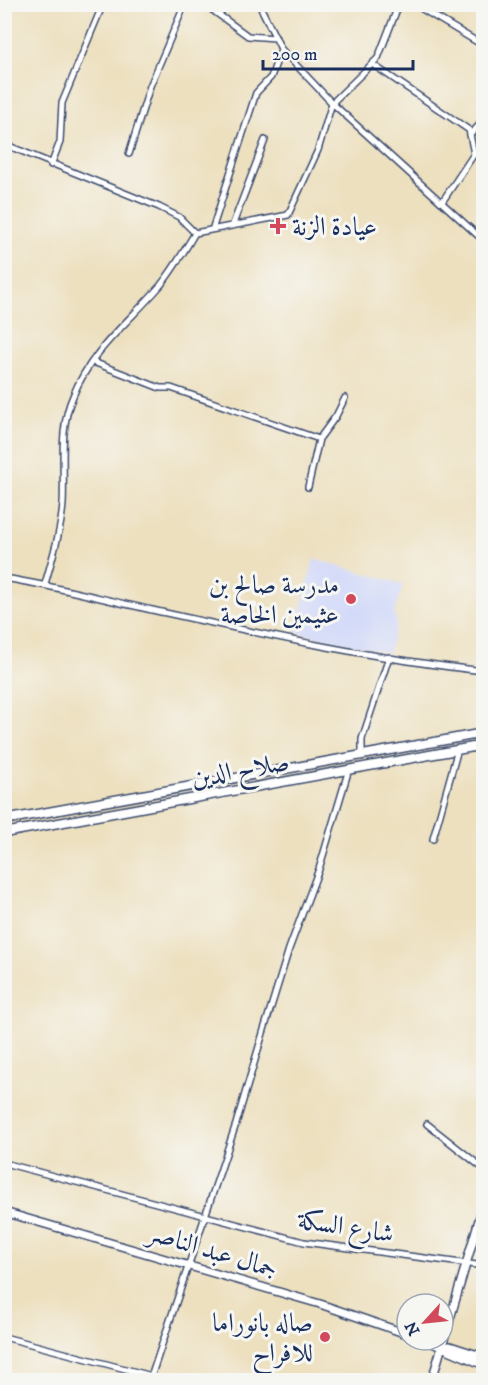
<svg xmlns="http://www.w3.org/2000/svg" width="488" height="1385" font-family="'IM FELL DW Pica',Amiri,serif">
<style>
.built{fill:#d2d9f9}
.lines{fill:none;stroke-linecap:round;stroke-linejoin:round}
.minor-casing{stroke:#3a4a6d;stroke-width:8}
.major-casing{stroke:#3a4a6d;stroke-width:10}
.highway-casing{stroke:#3a4a6d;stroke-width:11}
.minor{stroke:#fff;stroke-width:5}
.major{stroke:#fff;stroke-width:7}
.highway{stroke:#fff;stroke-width:8}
.poi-dot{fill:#d1495b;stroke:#f6f6f2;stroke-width:2}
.labels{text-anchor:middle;stroke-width:6;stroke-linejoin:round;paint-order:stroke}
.poi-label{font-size:26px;fill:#1b2f5e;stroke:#f6f6f2;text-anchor:end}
.street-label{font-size:26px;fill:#1b2f5e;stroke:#f6f6f2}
</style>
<rect width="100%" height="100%" fill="#f6f6f2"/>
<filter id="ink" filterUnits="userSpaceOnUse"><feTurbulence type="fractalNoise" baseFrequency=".0167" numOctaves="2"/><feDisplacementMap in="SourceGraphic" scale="12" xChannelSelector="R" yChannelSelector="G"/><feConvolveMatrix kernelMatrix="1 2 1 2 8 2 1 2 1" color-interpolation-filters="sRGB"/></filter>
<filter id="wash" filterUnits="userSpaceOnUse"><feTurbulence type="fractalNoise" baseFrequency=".008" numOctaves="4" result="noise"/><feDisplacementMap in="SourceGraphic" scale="24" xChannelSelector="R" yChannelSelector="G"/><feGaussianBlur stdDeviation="1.35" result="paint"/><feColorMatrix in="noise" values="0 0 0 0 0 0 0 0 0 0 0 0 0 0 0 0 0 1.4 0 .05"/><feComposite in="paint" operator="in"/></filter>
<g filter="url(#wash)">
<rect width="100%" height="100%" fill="#ede0bf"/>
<path class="built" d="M314 559 403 584 394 614 397 623 388 653 295 632Z"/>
</g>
<g filter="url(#ink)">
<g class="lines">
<g class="minor-casing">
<path id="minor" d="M204 4 248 36 276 38
M259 4 281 49 332 103 484 241
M414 4 484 46
M372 64 469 130 474 154 442 202
M470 135 484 120
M4 144 159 207 179 217 195 233
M129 154 150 86 185 4
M51 165 60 142 62 103 103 4
M233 224 265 140
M213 227 256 93 271 77 281 49
M93 362 160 388H171L319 439
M308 487 319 439 336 416 345 398
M4 578C55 586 102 599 152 610 261 634 372 659 484 671
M45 584C52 559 61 531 63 504 65 469 58 429 73 396 92 349 128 323 160 286 174 269 184 251 195 233L288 215 318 150 332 103 378 58 399 4
M362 755V739L389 657
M433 839 458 749
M427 1124 484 1169
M4 1163 304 1242 484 1266
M4 1337 152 1376
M150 1380 236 1124 263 1033 289 949 319 869 349 769"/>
</g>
<g class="major-casing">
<path id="major" d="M4 1212 320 1304 407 1334
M425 1340 484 1365
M443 1346H450L484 1357
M432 1380 484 1203"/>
</g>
<g class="highway-casing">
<path id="highway" d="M4 820 484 733
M4 833 484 745"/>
</g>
<use href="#minor" class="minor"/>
<use href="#major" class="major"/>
<use href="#highway" class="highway"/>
</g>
</g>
<g class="poi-dot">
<path d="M275 217h6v6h6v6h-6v6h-6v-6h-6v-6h6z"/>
<circle cx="351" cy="599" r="6"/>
<circle cx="325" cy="1337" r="6"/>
</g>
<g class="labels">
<g class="poi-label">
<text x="292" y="235" text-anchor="start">عيادة الزنة</text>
<text x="339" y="593">مدرسة صالح بن<tspan x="339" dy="30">عثيمين الخاصة</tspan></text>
<text x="313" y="1331">صاله بانوراما<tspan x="313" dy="30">للافراح</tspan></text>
</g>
<g class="street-label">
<text transform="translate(240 769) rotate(-10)" y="9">صلاح الدين</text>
<text transform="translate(346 1226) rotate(9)" y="9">شارع السكة</text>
<text transform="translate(213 1250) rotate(17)" y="9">جمال عبد الناصر</text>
</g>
</g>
<rect width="488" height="1385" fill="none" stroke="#f6f6f2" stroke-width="24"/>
<g transform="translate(425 1322) rotate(243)"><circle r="28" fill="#f6f6f2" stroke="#9ea6b7" stroke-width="1.5"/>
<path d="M0-4.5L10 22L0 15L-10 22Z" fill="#d1495b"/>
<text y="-9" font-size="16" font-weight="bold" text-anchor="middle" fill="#1b2f5e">N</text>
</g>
<path d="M263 60v9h150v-9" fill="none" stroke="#1b2f5e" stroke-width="3"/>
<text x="272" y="60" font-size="18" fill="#1b2f5e" stroke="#f6f6f2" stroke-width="4.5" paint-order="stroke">200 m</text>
</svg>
